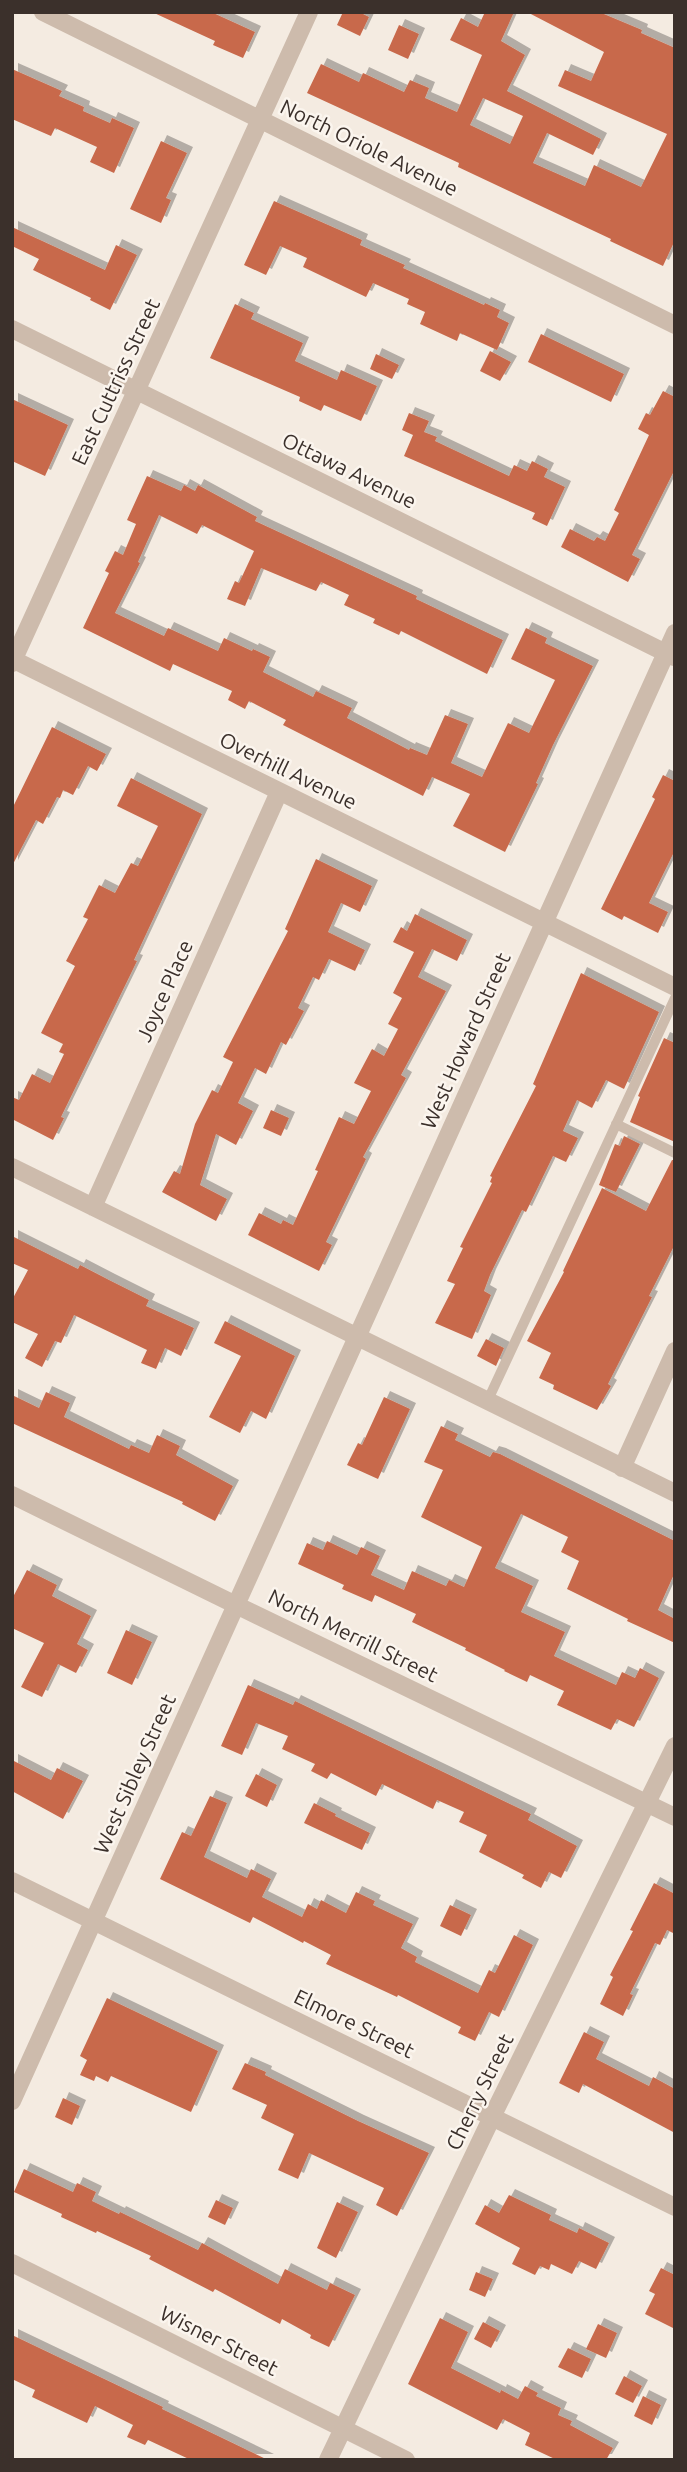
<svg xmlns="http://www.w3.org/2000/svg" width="687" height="2472" font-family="Ubuntu,sans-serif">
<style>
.building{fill:#c8694b;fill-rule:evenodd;filter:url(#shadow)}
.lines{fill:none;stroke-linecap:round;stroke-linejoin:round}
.service{stroke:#cdbbac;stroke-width:10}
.minor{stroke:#cdbbac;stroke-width:18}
.labels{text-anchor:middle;stroke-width:5;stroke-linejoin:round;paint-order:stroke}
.street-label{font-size:21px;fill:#3b302b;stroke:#fbf5ee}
</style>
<defs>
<filter id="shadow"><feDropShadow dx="6" dy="-6" stdDeviation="0" flood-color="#0004"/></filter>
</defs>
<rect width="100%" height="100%" fill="#f4ebe1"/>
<path class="building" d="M152 12H211L255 32 243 58 213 45 215 41Z
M343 12H359L369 17 360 36 337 25Z
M485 12H514L501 41 525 55 507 91 601 139 593 155 547 133 533 163 585 186 594 165 641 187 667 134 558 86 565 70 591 81 604 52 527 12H599L642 30 641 33 675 48V240L663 266 610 241 611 239 458 167 459 163 307 93 321 64 359 82 363 73 404 92 410 80 429 88 425 98 457 112 482 55 450 40 461 18 478 27ZM483 98 523 116 510 144 470 125Z
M399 25 419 34 408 59 388 50Z
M12 69 62 91 59 96 84 107 83 111 110 123 112 118 134 128 114 173 90 162 97 147 55 128 51 136 12 119Z
M161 141 187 153 166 198 171 200 161 223 130 209Z
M274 201 362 240 360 245 405 265 403 268 484 305 485 303 500 310 497 317 509 323 497 350 460 333 457 341 420 324 425 312 407 304 409 299 373 283 366 297 303 267 307 258 280 246 266 275 244 265Z
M12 227 105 270 116 245 137 255 110 310 90 300 91 298 33 270 39 259 12 246Z
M235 304 254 313 251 319 303 343 295 361 337 380 341 370 377 386 361 421 324 405 321 411 299 401 300 397 210 358Z
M541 334 624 374 611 402 528 362Z
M490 351 511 362 500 381 480 371Z
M376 354 399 365 392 379 370 369Z
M663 391 675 397V469L632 555 640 559 628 582 561 547 570 529 594 541 597 537 605 541 619 513 614 510 649 435 638 429 646 413 650 415Z
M12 399 68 425 45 476 12 461Z
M409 413 429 421 424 432 437 437 435 441 509 476 514 465 527 471 532 461 548 469 544 477 565 487 547 526 532 519 535 513 404 456 413 435 402 430Z
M147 476 181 491 184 485 195 491 198 485 257 517 255 521 417 596 416 599 503 640 487 674 401 631 399 635 373 623 375 619 344 605 349 595 321 582 316 591 261 568 245 606 227 599 235 581 239 583 254 551 202 525 197 534 159 515 138 562 140 563 115 613 164 636 168 628 218 651 224 638 252 651 253 649 270 657 263 672 313 697 316 691 352 708 347 718 409 750 410 748 427 755 445 715 468 724 451 763 482 777 508 723 529 733 555 680 511 659 526 628 547 638 545 643 593 666 553 745 536 783 538 784 505 852 453 826 470 794 432 777 423 796 283 725 286 720 249 701 245 709 228 700 232 691 173 664 170 671 83 628 109 573 105 571 115 551 123 555 136 524 127 520Z
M52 727 106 754 97 771 88 766 73 795 63 790 60 798 57 797 43 824 36 820 12 866V809Z
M663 775 675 781V850L649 903 668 912 658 933 624 916 622 920 601 909 655 799 652 797Z
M131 778 202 814 134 960 137 961 61 1117 64 1118 53 1140 12 1119V1097L19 1100 32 1074 50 1083 64 1054 59 1052 63 1044 41 1033 75 966 66 961 88 919 83 917 99 885 115 893 131 863 138 866 158 826 117 806Z
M316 859 372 886 360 912 341 903 328 932 365 950 355 971 329 959 319 980 313 977 298 1008 304 1011 286 1045 281 1042 266 1074 255 1068 238 1103 253 1111 236 1145 216 1134 200 1185 227 1199 216 1221 162 1192 174 1171 180 1174 195 1124 212 1090 218 1093 233 1062 223 1057 288 931 285 929Z
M415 914 467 940 457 961 432 949 418 977 446 991 401 1075 406 1078 363 1157 366 1159 326 1242 332 1245 319 1271 248 1235 259 1213 281 1224 283 1220 293 1225 318 1171 315 1170 339 1117 354 1124 371 1091 354 1083 372 1049 384 1056 398 1029 388 1024 402 998 393 993 414 952 393 942 401 927 407 931Z
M581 973 659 1012 624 1089 606 1080 592 1108 577 1100 563 1131 578 1138 566 1162 553 1156 526 1212 522 1210 490 1275 484 1291 491 1295 472 1339 435 1323 455 1284 447 1281 463 1248 460 1247 492 1183 490 1182 492 1177 490 1176 536 1086 533 1084Z
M664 1038 675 1043V1142L630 1122 640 1097 638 1096Z
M271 1110 289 1118 281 1136 263 1128Z
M624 1136 640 1144 616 1192 599 1185 615 1144 620 1146Z
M672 1160H675V1244L649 1296 652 1297 608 1384 611 1386 597 1410 553 1389 554 1385 539 1378 551 1353 527 1341 564 1272 563 1271 602 1188 646 1211Z
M12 1236 78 1269 80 1265 109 1280 149 1300 146 1306 194 1328 181 1356 165 1348 156 1369 141 1363 147 1350 74 1315 61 1343 55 1341 42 1367 25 1358 38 1334 12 1322V1300L28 1270 12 1263Z
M225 1321 295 1356 266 1419 251 1411 240 1433 209 1417 241 1356 214 1343Z
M486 1339 504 1348 496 1366 477 1356Z
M46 1392 70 1403 64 1417 129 1449 131 1445 149 1453 157 1435 180 1446 176 1455 233 1486 215 1521 182 1504 183 1502 12 1423V1395L39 1408Z
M384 1397 410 1409 378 1479 347 1465 358 1443 362 1445Z
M441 1426 458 1434 455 1440 490 1457 493 1452 500 1454 675 1541V1572L658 1610 675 1619V1643L627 1621 628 1619 567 1589 579 1561 561 1552 568 1537 521 1514 495 1568 533 1586 521 1612 565 1632 554 1656 616 1685 622 1672 635 1678 640 1668 659 1678 634 1727 617 1719 611 1730 557 1705 564 1691 530 1675 527 1682 504 1671 505 1670 465 1650 466 1648 412 1622 416 1614 375 1595 372 1602 342 1589 344 1585 298 1564 307 1543 323 1550 327 1541 357 1555 361 1547 380 1556 371 1575 404 1590 412 1571 446 1586 449 1580 464 1587 482 1547 421 1517 443 1470 424 1462Z
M27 1570 57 1585 52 1596 91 1616 77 1644 88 1650 76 1673 58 1664 42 1697 21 1687 44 1643 12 1628V1599Z
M126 1630 152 1642 132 1685 107 1673Z
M248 1685 293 1705 295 1701 531 1814 528 1820 577 1846 561 1878 549 1872 541 1888 522 1878 524 1875 479 1852 487 1835 459 1822 464 1812 437 1800 433 1809 382 1784 376 1796 331 1773 327 1779 311 1771 315 1764 282 1749 288 1736 256 1723 242 1755 221 1746Z
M12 1760 51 1780 57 1768 83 1781 63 1819 12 1791Z
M256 1774 277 1785 267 1807 245 1796Z
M210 1796 227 1803 204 1857 247 1878 251 1869 271 1879 262 1897 302 1917 308 1904 317 1909 321 1900 346 1913 356 1892 375 1901 373 1905 413 1924 401 1948 417 1957 415 1962 478 1993 489 1970 495 1973 514 1935 533 1945 499 2017 489 2012 475 2041 458 2033 461 2027 398 1995 397 1997 326 1964 331 1955 304 1941 303 1943 253 1917 250 1923 160 1879 182 1832 191 1836Z
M314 1803 336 1814 335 1816 370 1833 362 1850 304 1823Z
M654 1883 675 1894V1934L667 1930 660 1945 655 1943 630 1994 633 1995 623 2016 600 2004 613 1977 610 1975 633 1931 630 1930Z
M450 1905 471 1915 461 1936 440 1926Z
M107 1998 218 2051 191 2112 111 2076 108 2082 96 2076 94 2081 80 2075 87 2060 80 2056Z
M584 2032 604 2042 596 2059 649 2086 653 2077 675 2089V2133L583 2084 579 2093 559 2083Z
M245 2063 266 2072 265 2075 358 2121 429 2153 397 2216 376 2205 384 2188 309 2153 298 2179 278 2170 294 2134 261 2118 267 2105 232 2089Z
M63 2098 80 2106 72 2125 55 2117Z
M24 2169 73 2192 77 2183 96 2192 92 2201 119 2214 120 2212 198 2250 202 2243 278 2284 285 2269 327 2290 330 2283 355 2295 329 2347 310 2338 311 2335 282 2319 280 2324 215 2289 213 2292 149 2259 151 2256 97 2231 96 2233 61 2217 62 2214 14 2192Z
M509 2195 551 2215 549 2220 577 2233 579 2228 609 2243 596 2269 579 2261 572 2274 551 2264 549 2270 540 2266 535 2275 512 2264 520 2248 475 2224 485 2205 499 2213Z
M216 2200 233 2208 225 2225 208 2217Z
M337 2202 358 2212 336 2258 317 2248Z
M661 2268 675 2275V2329L645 2314 655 2294 649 2291Z
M476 2272 493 2279 485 2297 469 2290Z
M440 2318 468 2332 451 2368 500 2393 501 2390 518 2399 525 2386 538 2393 536 2396 561 2408 558 2415 572 2421 570 2425 613 2448 606 2460H557L525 2445 530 2433 503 2419 497 2430 408 2384Z
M483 2322 500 2331 491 2348 474 2339Z
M598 2324 617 2333 606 2358 586 2349Z
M12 2335 163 2407 162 2409 268 2460H191L148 2440 145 2445 127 2437 133 2425 95 2406 87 2423 32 2397 35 2390 12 2379Z
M568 2348 591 2359 582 2378 558 2367Z
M624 2376 642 2386 633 2403 615 2394Z
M643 2396 661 2405 652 2425 634 2416Z"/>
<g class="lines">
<path class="service" d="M616 1124 675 1153
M487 1402 675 998"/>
<path class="minor" d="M43 12 675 325
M12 329 674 657
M12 659 675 987
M12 663 309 12
M12 1167 675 1493
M93 1207 279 792
M622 1468 675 1351
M12 1495 236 1605 675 1817
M12 1881 675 2207
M12 2101 675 633
M12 2263 406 2460
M328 2460 492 2117 675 1746"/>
</g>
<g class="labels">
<g class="street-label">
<text transform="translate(369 148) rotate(26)" y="7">North Oriole Avenue</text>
<text transform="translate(116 382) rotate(-65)" y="7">East Cuttriss Street</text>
<text transform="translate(349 471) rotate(26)" y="7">Ottawa Avenue</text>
<text transform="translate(288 771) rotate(26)" y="7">Overhill Avenue</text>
<text transform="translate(165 991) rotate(-66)" y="7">Joyce Place</text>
<text transform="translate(466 1041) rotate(-66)" y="7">West Howard Street</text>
<text transform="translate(353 1636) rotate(26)" y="7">North Merrill Street</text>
<text transform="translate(135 1774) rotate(-66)" y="7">West Sibley Street</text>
<text transform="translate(354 2024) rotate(26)" y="7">Elmore Street</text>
<text transform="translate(480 2092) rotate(-64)" y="7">Cherry Street</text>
<text transform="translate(219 2341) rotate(27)" y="7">Wisner Street</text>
</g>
</g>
<rect width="687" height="2472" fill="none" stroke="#3b302b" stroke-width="28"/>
</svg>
